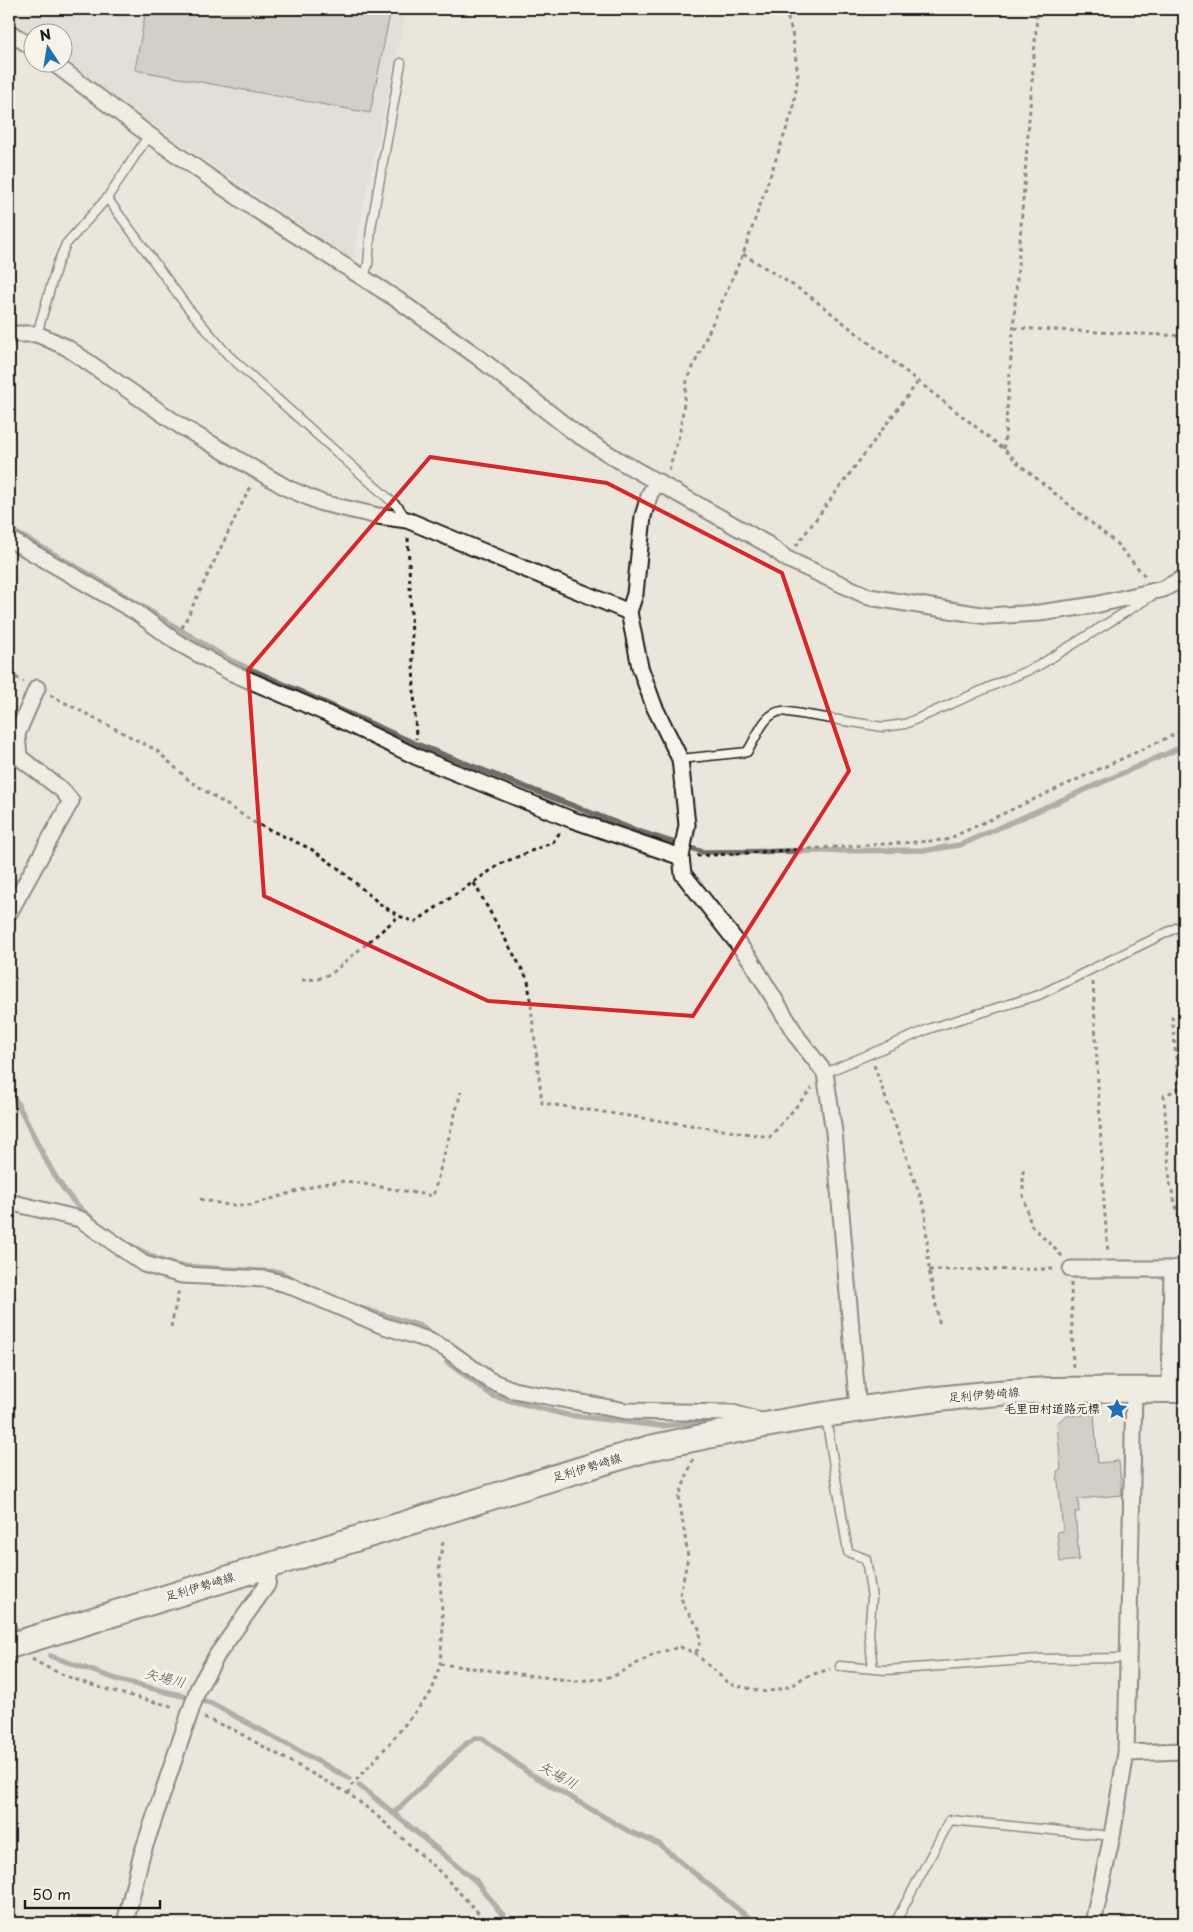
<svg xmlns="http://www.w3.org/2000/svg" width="1193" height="1932" font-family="'Playpen Sans','Klee One',sans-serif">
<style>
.built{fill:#dad7ce}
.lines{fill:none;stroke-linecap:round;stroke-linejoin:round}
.stream{stroke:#6d6c68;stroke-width:5.5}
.building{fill:#b6b4ac;stroke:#1c1c1c}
.lane-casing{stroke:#1c1c1c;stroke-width:11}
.street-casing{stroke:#1c1c1c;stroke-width:19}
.primary-casing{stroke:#1c1c1c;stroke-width:28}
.path{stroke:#1c1c1c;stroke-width:3;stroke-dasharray:4 4;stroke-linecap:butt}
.lane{stroke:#f7f3e8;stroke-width:8}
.street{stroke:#f7f3e8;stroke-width:15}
.primary{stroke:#f7f3e8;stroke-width:24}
.marked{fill:none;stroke:#d62828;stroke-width:4;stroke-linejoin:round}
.labels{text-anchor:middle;stroke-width:5;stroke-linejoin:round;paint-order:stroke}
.street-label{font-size:12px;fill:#1c1c1c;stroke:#f7f3e8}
.poi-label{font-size:12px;font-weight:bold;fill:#1c1c1c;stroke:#f7f3e8;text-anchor:end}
.water-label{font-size:14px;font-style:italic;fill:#52514e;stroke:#f7f3e8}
</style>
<rect width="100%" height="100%" fill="#eae6dc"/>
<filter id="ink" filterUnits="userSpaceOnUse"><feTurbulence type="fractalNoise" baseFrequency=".02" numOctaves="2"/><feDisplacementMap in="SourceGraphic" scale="10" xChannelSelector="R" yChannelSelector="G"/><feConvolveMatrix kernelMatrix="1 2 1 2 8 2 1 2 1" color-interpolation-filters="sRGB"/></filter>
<g filter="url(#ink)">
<path class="built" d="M9 9H406L352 259 125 106 63 59 62 32H32V37L16 25 9 22Z"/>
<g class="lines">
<path class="stream" d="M9 529 94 577 230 660 414 743 632 829 703 852 928 850 960 845 1184 746
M9 1091 16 1101C38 1141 55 1192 93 1219
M130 1245 157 1259 179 1266 279 1272 321 1292
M360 1308 420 1326 441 1339
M447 1362 493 1396 567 1415 661 1426 719 1420
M9 1622 16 1629
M50 1656 119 1680 211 1703 349 1778
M359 1785 476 1881 509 1923
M394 1813 467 1743 476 1738H482L529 1773 630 1832 659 1844 755 1923"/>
</g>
<path class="building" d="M146 9H391L370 113 135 70Z
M1094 1414 1098 1463 1119 1461 1122 1495 1078 1499 1079 1512H1075L1079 1560 1060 1562 1057 1532 1063 1531 1057 1471 1061 1470 1057 1423 1066 1416Z"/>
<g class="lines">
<g class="lane-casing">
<path id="lane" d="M107 198 188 308 228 355 399 508 406 519
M363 279 368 265 371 228 401 63
M37 334 57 265 66 244 107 198 149 135
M680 759 747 752C757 738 763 713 782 711L883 727 905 724 1038 666 1150 597
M825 1073 931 1028 1039 995 1184 924
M826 1417 848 1552 866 1559 872 1598 869 1634 873 1669
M840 1666 886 1670 1039 1659 1128 1658
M895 1923 950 1820 1112 1836"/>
</g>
<g class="street-casing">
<path id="street" d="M9 32 32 47
M52 62 149 135 252 207 398 300 478 357 575 433 620 461 767 544 787 559 869 597 987 616 1039 613 1095 605 1163 589 1184 578
M9 334H37L66 347 179 425 287 488 322 503 378 516 407 520 629 612
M659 482 650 493 643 516 635 594 629 612 640 667 654 706 680 759 687 825 681 857 683 874 750 959 798 1038 825 1073 834 1132 858 1410
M9 539 136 612 175 641 230 672 326 713 417 757 570 819 681 857
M9 913 71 801 62 790 19 757 17 734 37 688
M9 1202 80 1219 144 1264 182 1275 266 1279 286 1284 381 1325 425 1339 446 1349 489 1380 513 1390 626 1411 733 1413 763 1422
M1071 1269H1172L1184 1267
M1170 1390 1172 1269
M1126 1753 1184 1751
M125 1923 141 1857 198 1689 217 1655 267 1585 268 1578 264 1567
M1093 1923 1112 1836 1126 1753 1134 1391"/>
</g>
<g class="primary-casing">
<path id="primary" d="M9 1646 650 1448C765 1423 881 1403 998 1393 1060 1388 1123 1390 1184 1390"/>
</g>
<path class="path" d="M743 254 807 294 1004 449 1020 465 1115 542 1145 576
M1014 328 1184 336
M1004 449 1037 16
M669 470 680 432 687 381 743 254 793 110 798 75 792 32 785 9
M408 538 416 739
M796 546 917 383
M182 628 251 485
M9 673 24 682
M50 695 156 750 190 781 255 823 311 849 338 868 380 904 399 916 415 922 500 864 553 842 561 831
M697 856 946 840 1184 730
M474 883 528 980 542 1103 770 1137 812 1088
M302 980 318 979 332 973 399 916
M1093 982 1104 1203 1108 1253
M1172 1016 1179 1088 1164 1096 1170 1184 1184 1235
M874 1065 925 1210 929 1270 940 1326
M1023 1170V1195L1031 1225 1063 1257
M200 1199 228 1205H251L321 1184 346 1181 433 1196 461 1092
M929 1270 1055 1269
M1071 1283 1073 1370
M171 1327 179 1289
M693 1459 679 1497 688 1557 680 1595 685 1608 700 1630 699 1648 695 1653
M32 1659C75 1685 126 1694 175 1707
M440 1664 575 1681 602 1679 616 1675 654 1654 680 1647 695 1653 729 1684 766 1692 792 1686 804 1677 830 1669
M204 1718 232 1729 349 1794 374 1813 439 1871 488 1923
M349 1794 351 1786 390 1743 432 1691 440 1664 443 1627 439 1563 443 1542"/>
<use href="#lane" class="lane"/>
<use href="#street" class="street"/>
<use href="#primary" class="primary"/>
</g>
</g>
<path d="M0 0H1193V1932H0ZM430 457 607 483 782 573 849 771 693 1016 488 1001 264 896 248 670Z" fill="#eae6dc" fill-opacity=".55" fill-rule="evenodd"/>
<path class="marked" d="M430 457 607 483 782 573 849 771 693 1016 488 1001 264 896 248 670Z"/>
<defs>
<g id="sight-bare" transform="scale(1.725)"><path d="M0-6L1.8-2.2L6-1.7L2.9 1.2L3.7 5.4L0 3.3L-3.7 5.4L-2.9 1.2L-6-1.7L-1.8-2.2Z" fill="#1f6fb2" stroke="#f7f3e8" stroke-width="2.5" paint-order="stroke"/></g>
</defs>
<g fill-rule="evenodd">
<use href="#sight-bare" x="1117" y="1409"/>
</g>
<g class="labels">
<g class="street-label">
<text transform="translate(984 1395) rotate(-5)" y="4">足利伊勢崎線</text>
<text transform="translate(587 1468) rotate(-17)" y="4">足利伊勢崎線</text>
<text transform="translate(200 1587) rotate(-17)" y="4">足利伊勢崎線</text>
</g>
<g class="poi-label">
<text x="1100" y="1413">毛里田村道路元標</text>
</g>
<g class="water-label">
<text transform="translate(165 1678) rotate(14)" y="5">矢場川</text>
<text transform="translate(558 1775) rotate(29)" y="5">矢場川</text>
</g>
</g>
<rect width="1193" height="1932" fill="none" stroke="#f7f3e8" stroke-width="30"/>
<rect x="15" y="15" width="1163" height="1902" fill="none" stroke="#1c1c1c" stroke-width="2" filter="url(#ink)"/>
<g transform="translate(48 48) rotate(348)"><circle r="24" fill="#f7f3e8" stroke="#9f9d96"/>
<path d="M0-4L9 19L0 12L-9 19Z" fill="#1f6fb2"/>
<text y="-8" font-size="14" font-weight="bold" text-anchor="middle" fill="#1c1c1c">N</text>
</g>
<path d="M25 1900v8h135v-8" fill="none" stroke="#1c1c1c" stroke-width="2.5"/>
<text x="32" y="1900" font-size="15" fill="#1c1c1c" stroke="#f7f3e8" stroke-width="4" paint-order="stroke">50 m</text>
</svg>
